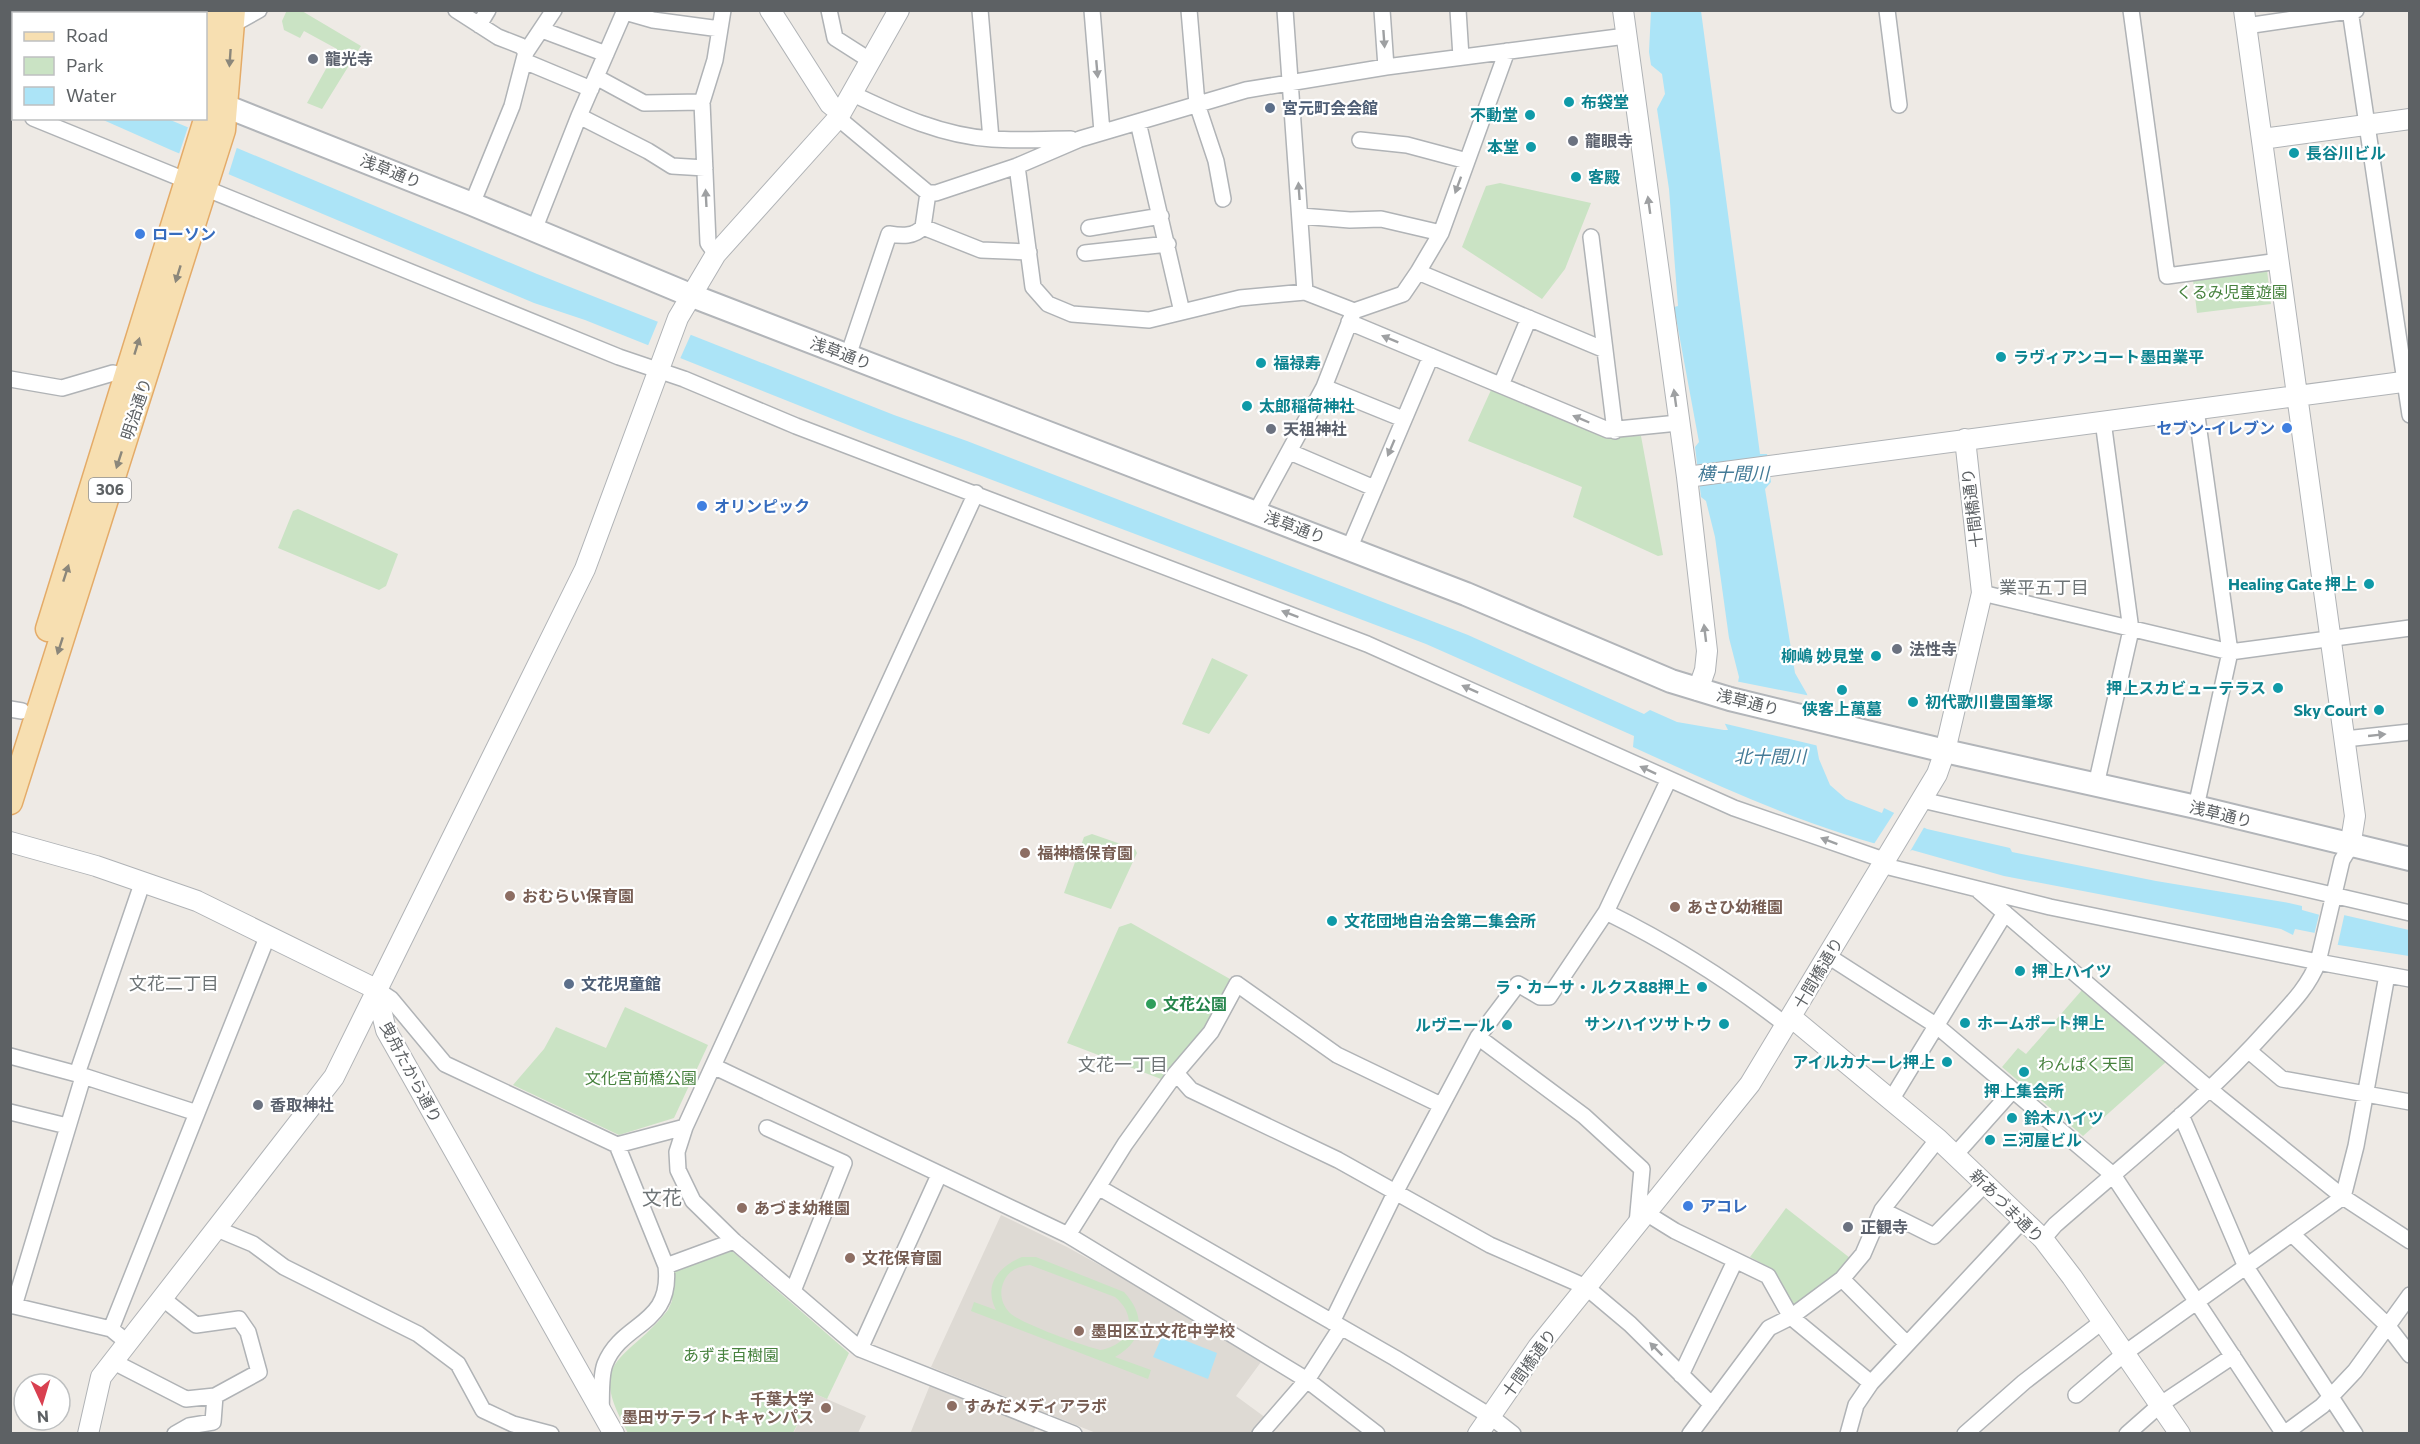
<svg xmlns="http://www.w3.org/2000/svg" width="2420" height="1444" font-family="Commissioner,'Noto Sans JP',sans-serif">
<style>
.education{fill:#dedad4}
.green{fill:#cae3c4;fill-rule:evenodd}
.water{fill:#ace4f7}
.pier{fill:#eeeae5}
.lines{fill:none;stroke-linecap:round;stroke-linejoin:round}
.minor-casing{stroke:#b0b3b6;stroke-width:18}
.tertiary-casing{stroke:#b0b3b6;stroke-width:22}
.secondary-casing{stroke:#b2b5b9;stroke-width:26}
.primary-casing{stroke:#e4ab68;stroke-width:27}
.minor{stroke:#fff;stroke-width:15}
.tertiary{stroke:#fff;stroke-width:20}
.secondary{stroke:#fff;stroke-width:22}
.primary{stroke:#f7dfb1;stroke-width:24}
.oneway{fill:#9ea0a2}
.oneway2{fill:#8b877b}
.worship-dot{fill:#6b7280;stroke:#fff;stroke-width:2}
.culture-dot{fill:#0f9aa8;stroke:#fff;stroke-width:2}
.service-dot{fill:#5c6f8a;stroke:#fff;stroke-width:2}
.shop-dot{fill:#3f7fe0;stroke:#fff;stroke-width:2}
.education-dot{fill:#8d6e63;stroke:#fff;stroke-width:2}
.leisure-dot{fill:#2e9e5b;stroke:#fff;stroke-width:2}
.labels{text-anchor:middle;stroke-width:4.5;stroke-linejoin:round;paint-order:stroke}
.shield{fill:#fff;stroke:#8e9092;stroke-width:1.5}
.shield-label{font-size:15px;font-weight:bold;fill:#5d6164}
.worship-label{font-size:16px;font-weight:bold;fill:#5b616d;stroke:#fff;text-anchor:start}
.culture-label{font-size:16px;font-weight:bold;fill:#0d838f;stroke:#fff;text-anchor:start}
.service-label{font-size:16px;font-weight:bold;fill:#4e5e75;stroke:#fff;text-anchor:start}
.street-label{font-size:16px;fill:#5d6164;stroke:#fff}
.shop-label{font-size:16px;font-weight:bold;fill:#366cbe;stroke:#fff;text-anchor:start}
.park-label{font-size:16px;fill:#47823e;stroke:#fff}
.education-label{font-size:16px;font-weight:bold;fill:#785e54;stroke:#fff;text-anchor:start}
.leisure-label{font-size:16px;font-weight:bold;fill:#27864d;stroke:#fff;text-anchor:start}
.water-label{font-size:18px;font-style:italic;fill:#447b97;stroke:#fff}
.neighbourhood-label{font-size:18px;fill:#6e7476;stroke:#fff}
.quarter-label{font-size:20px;fill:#6e7476;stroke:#fff}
</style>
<rect width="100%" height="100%" fill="#eeeae5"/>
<path class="education" d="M1001 1215 1067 1247 1161 1299 1261 1362 1236 1396 1266 1418 1253 1433H1096L931 1367Z
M930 1385 1036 1427 1033 1433 910 1434Z
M813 1393 866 1416 858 1433 793 1434Z"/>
<path class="green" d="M287 10 302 11 361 46 322 109 307 103 337 49 304 31 300 38 284 30 282 21Z
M1500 183 1591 203 1565 269 1542 299 1462 247 1486 186Z
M2267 270 2271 304 2197 313 2193 280Z
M1491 390 1606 437 1641 436 1663 555 1658 556 1573 517 1582 487 1468 441Z
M298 509 398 554 386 586 379 590 278 548 293 511Z
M1212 658 1248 675 1209 734 1182 724Z
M1092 834 1135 849 1137 853 1111 909 1064 893 1084 837Z
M1131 923 1230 979 1204 1029 1161 1079 1067 1043 1119 927Z
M2082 990 2166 1062 2083 1136 2002 1067 2018 1048 2026 1054Z
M625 1007 708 1045 674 1118 619 1135 513 1085 544 1049 556 1027 606 1048Z
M1786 1208 1850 1258 1839 1272 1794 1305 1774 1270 1750 1257Z
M732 1251 849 1353 827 1399 813 1393 793 1433H628C585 1357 626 1363 668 1310L672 1301 670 1272Z
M1022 1257H1036L1124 1292C1146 1316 1144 1341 1115 1357L1151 1370 1148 1379 971 1311 974 1302 996 1310C983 1285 999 1266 1022 1257ZM1030 1265 1115 1297C1139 1317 1131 1345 1100 1350 1084 1346 1018 1323 1009 1312 1001 1303 999 1292 1004 1281 1009 1270 1019 1266 1030 1265Z"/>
<path class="water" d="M1651 11H1701L1760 454H1767L1771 482 1765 489 1795 673 1807 694 1819 759 1830 785 1846 799 1882 813 1884 808 1927 829 2010 848 2012 852 2156 881 2289 903 2302 906V910L2320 915 2322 910 2409 930V956L2313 941 2315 933 2295 929 2293 935 2281 929 2004 876 1912 850 1909 852C1817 832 1719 786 1633 747L1634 736 1426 644 868 433 585 320 534 303 171 150 101 119H168L537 274 894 415 967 441 1468 635 1644 714 1650 710 1677 722 1724 730H1728L1725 724 1734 704 1739 677 1729 638 1715 537 1706 501 1701 497 1695 447 1699 442 1674 307 1678 306 1669 189 1657 109 1665 94 1662 74 1651 65 1649 52Z
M1164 1332 1217 1353 1208 1379 1153 1357Z"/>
<path class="pier" d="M189 124 238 144 228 176 178 157Z
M659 319 692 332 679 361 647 348Z
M1735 681 1811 696 1819 746 1722 723 1731 703Z
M1896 810 1926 824 1908 855 1872 847Z
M2321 907 2345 912 2337 948 2312 943Z"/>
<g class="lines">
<g class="minor-casing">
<path id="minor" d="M456 10 498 37 521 46 526 52
M829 10 835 38 871 61
M980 10 991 139
M1092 10 1102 132
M1189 10 1197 104 1216 161 1223 199
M1285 10 1305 292
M1382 10 1386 67
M1458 10 1461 57
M1887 10 1899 105
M2131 10 2167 276 2279 261
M2350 10 2410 415
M625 12 653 20 720 29
M10 22 14 23
M232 25 259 10
M479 25 488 10
M2246 26 2356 10
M542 30 606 54
M10 35 14 36
M524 61 591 89
M596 77 644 103 702 102
M853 94C897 115 943 136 992 139 1018 141 1045 139 1071 139
M10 109 14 110
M579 116 648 151 672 166 705 168
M33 118 619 357 684 379 796 426 1367 644 1734 808 1884 860
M838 118 928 193H936L1017 166 1080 139 1246 90 1386 67 1626 36
M1138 122 1182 312
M1360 140 1407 145 1467 161
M1017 166 1033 287 1048 304 1072 314 1149 320 1240 298 1305 292 1354 311 1403 294 1418 272 1441 233 1507 51
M928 193 923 227 981 250 1029 252
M472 204 512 106 526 52 554 10
M1301 216 1350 220 1381 219 1441 233
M1089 228 1161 216
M534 230 579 116 625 10
M1591 237 1615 431
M1085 253 1168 244
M716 254 708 243 702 102 715 60 723 10
M1418 272 1605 350
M1349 322 1608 430 1678 423
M848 356 889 234C902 236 914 237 923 227
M10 379 62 388 113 373 132 379
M1501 385 1529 318
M1324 387 1403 419
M2196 409 2230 652 2196 807
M1290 452 1374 488
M1256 512 1324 387 1353 313
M1349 549 1431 356
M1982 593 2230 652 2410 628
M10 709 22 711
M2345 739 2410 732
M2096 785 2131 630 2103 421
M1922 800 2410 913
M1881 865 2050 907 2318 962 2342 860 2350 847
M1979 891 2219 1097 2343 1197 2410 1241
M1606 912C1669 943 1731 982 1786 1025
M1828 956 1937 1026 2113 1175 2284 1434
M376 989 391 999 445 1064 617 1145 685 1127 976 493
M1478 1037 1584 1116 1642 1169 1637 1224
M2249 1051 2282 1079 2410 1102
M10 1056 77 1074 197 1113 268 935
M713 1066 1068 1235 1307 1380 1377 1434
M1176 1073 1191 1090 1338 1160 1490 1245 1586 1287 1630 1324 1712 1405
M77 1074 143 881
M1891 1100 2005 913
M10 1112 67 1126
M2181 1115 2246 1267 2355 1434
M685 1127 677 1152 678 1170 693 1201 734 1241 860 1349 1074 1434
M767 1128 844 1163 793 1291
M1955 1155 2013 1090
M1098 1187 1395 1358 1490 1416 1513 1434
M1882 1210 1934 1236 1986 1183
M1646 1213 1675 1231 1768 1276 1791 1317 1871 1383
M217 1229 253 1244 284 1267 418 1334 458 1364 483 1410 513 1424 551 1434
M2292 1234 2387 1325 2410 1355
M1068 1235 1125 1144 1176 1073 1211 1032 1237 984 1337 1055 1441 1105
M2043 1239 2055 1225C2128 1161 2205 1100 2270 1027 2289 1006 2308 988 2318 962L2410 979
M666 1266 734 1241
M1842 1279 1907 1344
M10 1305 111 1329 127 1342
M14 1306 83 1077
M1332 1322 1396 1191 1478 1037 1518 984 1540 997H1549L1606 912 1669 779
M111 1329 197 1113
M860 1349 939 1175
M112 1361 186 1399 215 1396 259 1372 248 1332 239 1319 196 1325 162 1298
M1681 1375 1735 1261
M2076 1395 2125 1353 2343 1197 2356 1146 2387 975
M601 1411C602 1398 600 1377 605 1364 622 1321 673 1326 666 1266L617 1145
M175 1434 189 1426 213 1422 215 1396
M1260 1434 1307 1380 1341 1327
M1690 1434 1769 1328 1791 1317 1842 1279 1863 1254 1882 1210 1938 1139
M1848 1434 1856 1405 1871 1383 2023 1220
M1965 1434 2024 1382 2103 1321
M2127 1434 2161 1404 2233 1356
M2284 1434 2322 1406 2355 1371 2410 1295"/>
</g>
<g class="tertiary-casing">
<path id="tertiary" d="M770 10 830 104 841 113
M1623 10 1687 477 1707 651 1705 670 1698 690
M2244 10 2355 816 2350 847
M2262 139 2410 119
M1687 477 2410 381
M10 842 96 866 197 901 376 989 386 1030 614 1434
M1791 1017 1938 1139 2043 1239 2072 1277 2180 1434
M88 1434 101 1377 334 1077 585 569 678 318 716 254 838 118 899 10
M1478 1434 1538 1347 1750 1084 1937 774 1945 751 1982 593 1965 439"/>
</g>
<g class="secondary-casing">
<path id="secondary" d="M210 100 472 204 690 295 1466 594 1671 681 1730 699 1945 751 2196 807 2410 859"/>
</g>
<g class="primary-casing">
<path id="primary" d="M48 629 205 123 210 100 216 10
M10 802 223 130 233 10"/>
</g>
<use href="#minor" class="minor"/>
<use href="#tertiary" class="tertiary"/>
<use href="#secondary" class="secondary"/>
<use href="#primary" class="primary"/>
</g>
<defs><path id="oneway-solid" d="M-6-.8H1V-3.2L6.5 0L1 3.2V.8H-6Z" transform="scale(1.5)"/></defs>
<g class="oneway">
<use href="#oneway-solid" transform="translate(1384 39) rotate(86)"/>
<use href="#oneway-solid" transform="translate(1097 69) rotate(85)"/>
<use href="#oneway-solid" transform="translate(1458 185) rotate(110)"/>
<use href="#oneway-solid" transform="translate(1299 191) rotate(-94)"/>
<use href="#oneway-solid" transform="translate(706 198) rotate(-93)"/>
<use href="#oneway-solid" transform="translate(1649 205) rotate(-98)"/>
<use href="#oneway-solid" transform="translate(1390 339) rotate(-158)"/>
<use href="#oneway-solid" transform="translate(1675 398) rotate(-98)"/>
<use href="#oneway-solid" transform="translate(1581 419) rotate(-157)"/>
<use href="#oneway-solid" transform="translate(1391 448) rotate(113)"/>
<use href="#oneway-solid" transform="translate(1290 614) rotate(-159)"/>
<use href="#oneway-solid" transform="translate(1705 633) rotate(-97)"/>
<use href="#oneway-solid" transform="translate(1470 689) rotate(-156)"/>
<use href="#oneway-solid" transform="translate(2377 735) rotate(-6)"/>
<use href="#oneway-solid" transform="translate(1648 770) rotate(-155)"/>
<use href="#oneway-solid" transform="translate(1829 841) rotate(-159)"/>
<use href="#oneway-solid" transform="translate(1656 1349) rotate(-135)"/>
</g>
<g class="oneway2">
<use href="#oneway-solid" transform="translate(230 58) rotate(94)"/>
<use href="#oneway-solid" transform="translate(178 274) rotate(107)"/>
<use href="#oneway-solid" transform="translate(137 346) rotate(-73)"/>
<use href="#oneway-solid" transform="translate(119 460) rotate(108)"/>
<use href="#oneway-solid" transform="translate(66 573) rotate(-72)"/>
<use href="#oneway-solid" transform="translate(60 646) rotate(108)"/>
</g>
<g class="worship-dot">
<circle cx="313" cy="59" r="6"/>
<circle cx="1573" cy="141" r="6"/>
<circle cx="1271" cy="429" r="6"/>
<circle cx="1897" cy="649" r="6"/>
<circle cx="258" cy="1105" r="6"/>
<circle cx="1848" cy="1227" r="6"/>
</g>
<g class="culture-dot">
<circle cx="1569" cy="102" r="6"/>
<circle cx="1530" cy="115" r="6"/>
<circle cx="1531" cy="147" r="6"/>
<circle cx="2294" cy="153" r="6"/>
<circle cx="1576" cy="177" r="6"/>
<circle cx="2001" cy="357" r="6"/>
<circle cx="1261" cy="363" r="6"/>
<circle cx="1247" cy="406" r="6"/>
<circle cx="2369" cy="584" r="6"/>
<circle cx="1876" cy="656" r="6"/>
<circle cx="2278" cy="688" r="6"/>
<circle cx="1842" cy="690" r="6"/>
<circle cx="1913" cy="702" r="6"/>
<circle cx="2379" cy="710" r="6"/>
<circle cx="1332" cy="921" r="6"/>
<circle cx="2020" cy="971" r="6"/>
<circle cx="1702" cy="987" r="6"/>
<circle cx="1965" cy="1023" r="6"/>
<circle cx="1724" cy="1024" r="6"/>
<circle cx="1507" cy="1025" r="6"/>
<circle cx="1947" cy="1062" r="6"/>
<circle cx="2024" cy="1072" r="6"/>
<circle cx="2012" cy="1118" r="6"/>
<circle cx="1990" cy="1140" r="6"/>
</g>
<g class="service-dot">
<circle cx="1270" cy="108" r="6"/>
<circle cx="569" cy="984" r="6"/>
</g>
<g class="shop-dot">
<circle cx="140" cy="234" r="6"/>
<circle cx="2287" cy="428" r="6"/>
<circle cx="702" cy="506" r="6"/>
<circle cx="1688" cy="1206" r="6"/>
</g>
<g class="education-dot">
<circle cx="1025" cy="853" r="6"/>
<circle cx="510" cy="896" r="6"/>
<circle cx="1675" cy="907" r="6"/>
<circle cx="742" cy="1208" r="6"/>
<circle cx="850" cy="1258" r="6"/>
<circle cx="1079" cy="1331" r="6"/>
<circle cx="952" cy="1406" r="6"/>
<circle cx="826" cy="1408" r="6"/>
</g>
<circle class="leisure-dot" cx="1151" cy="1004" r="6"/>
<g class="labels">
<rect class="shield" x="89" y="478" width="42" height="24" rx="4.5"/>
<g class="shield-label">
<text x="110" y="495">306</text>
</g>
<g class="worship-label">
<text x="325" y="65">龍光寺</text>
<text x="1585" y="147">龍眼寺</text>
<text x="1283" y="435">天祖神社</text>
<text x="1909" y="655">法性寺</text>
<text x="270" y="1111">香取神社</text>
<text x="1860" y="1233">正観寺</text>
</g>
<g class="culture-label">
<text x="1581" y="108">布袋堂</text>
<text x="1518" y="121" text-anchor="end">不動堂</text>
<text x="1519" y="153" text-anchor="end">本堂</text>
<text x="2306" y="159">長谷川ビル</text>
<text x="1588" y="183">客殿</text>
<text x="2013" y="363">ラヴィアンコート墨田業平</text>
<text x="1273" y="369">福禄寿</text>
<text x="1259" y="412">太郎稲荷神社</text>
<text x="2357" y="590" text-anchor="end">Healing Gate 押上</text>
<text x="1864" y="662" text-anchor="end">柳嶋 妙見堂</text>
<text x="2266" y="694" text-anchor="end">押上スカビューテラス</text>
<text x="1925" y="708">初代歌川豊国筆塚</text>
<text x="1842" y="715" text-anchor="middle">侠客上萬墓</text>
<text x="2367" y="716" text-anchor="end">Sky Court</text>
<text x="1344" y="927">文花団地自治会第二集会所</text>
<text x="2032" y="977">押上ハイツ</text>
<text x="1690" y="993" text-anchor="end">ラ・カーサ・ルクス88押上</text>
<text x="1977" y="1029">ホームポート押上</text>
<text x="1712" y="1030" text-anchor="end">サンハイツサトウ</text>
<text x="1495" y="1031" text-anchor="end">ルヴニール</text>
<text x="1935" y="1068" text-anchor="end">アイルカナーレ押上</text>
<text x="2024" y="1097" text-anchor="middle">押上集会所</text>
<text x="2024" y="1124">鈴木ハイツ</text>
<text x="2002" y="1146">三河屋ビル</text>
</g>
<g class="service-label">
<text x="1282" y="114">宮元町会会館</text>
<text x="581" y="990">文花児童館</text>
</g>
<g class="street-label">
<text transform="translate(391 171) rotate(22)" y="6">浅草通り</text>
<text transform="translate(841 353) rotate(21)" y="6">浅草通り</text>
<text transform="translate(136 409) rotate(-72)" y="6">明治通り</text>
<text transform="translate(1972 508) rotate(-97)" y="6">十間橋通り</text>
<text transform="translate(1295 527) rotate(21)" y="6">浅草通り</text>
<text transform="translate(1748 702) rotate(14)" y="6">浅草通り</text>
<text transform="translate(2221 814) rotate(14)" y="6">浅草通り</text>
<text transform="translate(1818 973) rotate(-59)" y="6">十間橋通り</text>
<text transform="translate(411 1072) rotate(62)" y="6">曳舟たから通り</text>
<text transform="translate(2007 1206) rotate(45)" y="6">新あづま通り</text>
<text transform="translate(1529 1363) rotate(-54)" y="6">十間橋通り</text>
</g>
<g class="shop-label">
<text x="152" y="240">ローソン</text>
<text x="2275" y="434" text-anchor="end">セブン-イレブン</text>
<text x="714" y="512">オリンピック</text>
<text x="1700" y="1212">アコレ</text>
</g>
<g class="park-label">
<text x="2232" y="298">くるみ児童遊園</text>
<text x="2086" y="1070">わんぱく天国</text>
<text x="641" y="1084">文化宮前橋公園</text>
<text x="731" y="1361">あずま百樹園</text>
</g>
<g class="education-label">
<text x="1037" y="859">福神橋保育園</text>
<text x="522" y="902">おむらい保育園</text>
<text x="1687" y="913">あさひ幼稚園</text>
<text x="754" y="1214">あづま幼稚園</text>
<text x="862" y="1264">文花保育園</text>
<text x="1091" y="1337">墨田区立文花中学校</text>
<text x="814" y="1405" text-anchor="end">千葉大学<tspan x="814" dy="18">墨田サテライトキャンパス</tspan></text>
<text x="964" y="1412">すみだメディアラボ</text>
</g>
<g class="leisure-label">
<text x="1163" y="1010">文花公園</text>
</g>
<g class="water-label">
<text x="1733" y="480">横十間川</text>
<text x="1770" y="763">北十間川</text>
</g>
<g class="neighbourhood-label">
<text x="2044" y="594">業平五丁目</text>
<text x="174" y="990">文花二丁目</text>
<text x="1123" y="1071">文花一丁目</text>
</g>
<g class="quarter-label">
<text x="662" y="1205">文花</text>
</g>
</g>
<rect width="2420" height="1444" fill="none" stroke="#5d6164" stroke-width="24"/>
<rect x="12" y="12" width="195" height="108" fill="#ffffff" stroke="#bec0c1" stroke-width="1.5"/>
<rect x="24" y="32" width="30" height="9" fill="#f7dfb1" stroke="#bec0c1" stroke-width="1.5"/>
<text x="66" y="42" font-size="18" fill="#5d6164">Road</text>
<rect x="24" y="57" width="30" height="18" fill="#cae3c4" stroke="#bec0c1" stroke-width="1.5"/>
<text x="66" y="72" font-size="18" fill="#5d6164">Park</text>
<rect x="24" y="87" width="30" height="18" fill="#ace4f7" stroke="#bec0c1" stroke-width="1.5"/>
<text x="66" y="102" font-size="18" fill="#5d6164">Water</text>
<g transform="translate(42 1402) rotate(176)"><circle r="28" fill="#ffffff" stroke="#bec0c1" stroke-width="1.5"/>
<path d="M0-4.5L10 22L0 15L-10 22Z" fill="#d94050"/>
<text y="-9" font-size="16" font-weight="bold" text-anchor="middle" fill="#5d6164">N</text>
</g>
</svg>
